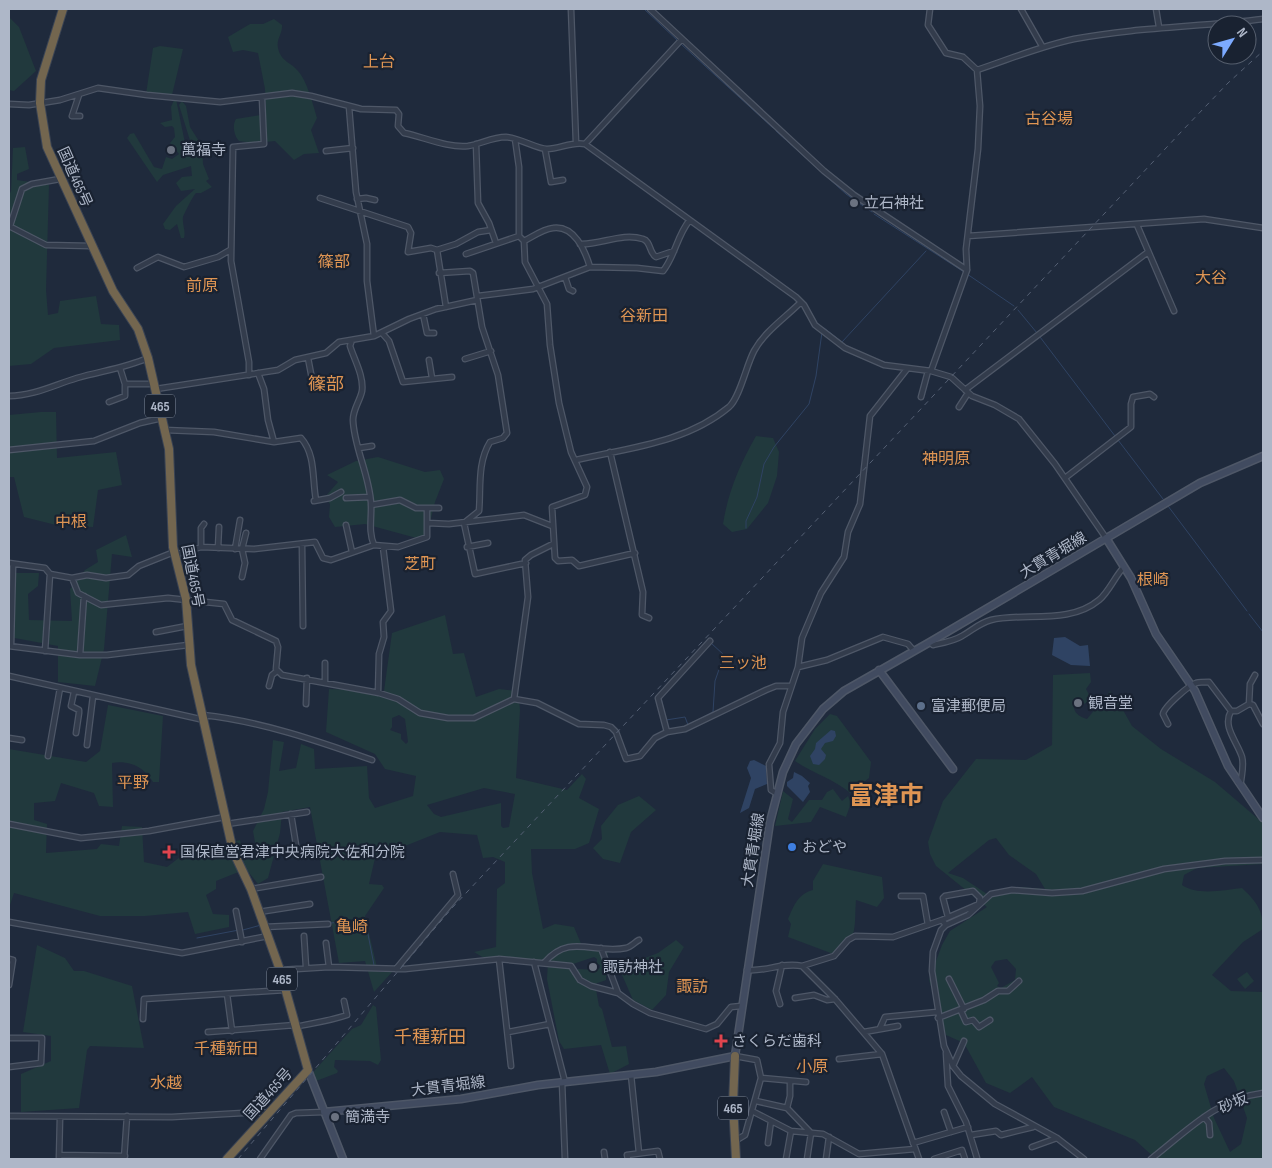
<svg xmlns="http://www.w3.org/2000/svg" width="1272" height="1168" font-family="'Sofia Sans Condensed','Noto Sans JP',sans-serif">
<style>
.green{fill:#21393d;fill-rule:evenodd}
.water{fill:#2f4363}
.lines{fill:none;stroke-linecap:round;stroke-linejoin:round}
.stream{stroke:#2f4363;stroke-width:1}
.street-casing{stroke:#4e5767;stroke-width:7}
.secondary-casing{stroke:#4e5767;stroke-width:9}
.highway-casing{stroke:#3b4454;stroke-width:10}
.street{stroke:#333c4c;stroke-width:4.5}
.secondary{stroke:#414b60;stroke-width:6}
.highway{stroke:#73664f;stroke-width:8}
.rail{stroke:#556074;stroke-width:1;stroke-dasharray:5 5;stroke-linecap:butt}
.worship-dot{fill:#6b7280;stroke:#192231;stroke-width:2}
.service-dot{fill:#5c6f8a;stroke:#192231;stroke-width:2}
.shop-dot{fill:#3f7fe0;stroke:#192231;stroke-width:2}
.health-dot{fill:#e0444e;stroke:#192231;stroke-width:2}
.labels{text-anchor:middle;stroke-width:4.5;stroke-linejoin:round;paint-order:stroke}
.shield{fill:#192231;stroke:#818a9b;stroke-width:1}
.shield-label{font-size:14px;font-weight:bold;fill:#aeb7c8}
.poi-label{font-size:15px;fill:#aeb7c8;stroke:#192231;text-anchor:start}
.street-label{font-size:15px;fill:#aeb7c8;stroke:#192231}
.neighbourhood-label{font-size:16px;fill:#df9553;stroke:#192231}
.quarter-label{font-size:18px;fill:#df9553;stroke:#192231}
.town-label{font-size:25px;font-weight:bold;fill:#df9553;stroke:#192231}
</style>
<rect width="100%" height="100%" fill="#1f2a3c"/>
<path class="green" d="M9 17 19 27 36 71 14 91 9 90Z
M274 19 282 25C283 33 276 39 278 48 281 62 291 62 298 71 307 81 313 104 317 118L311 130 319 153 304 154 294 160 275 141 253 143 239 141C234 136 232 125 236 119L261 115 266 111 265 89 258 53 243 50 233 52 228 37 250 24H263Z
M160 46 183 49 172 95 146 94 153 48Z
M176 99 186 148 191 150 192 147 179 105 182 101 186 106 190 127 202 146 203 164 209 179 206 181 212 187 201 193H196C193 196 184 214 183 217 182 224 186 231 184 238H181L177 224 170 230 165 229 163 224 176 206 195 189 181 191 176 183 182 177 192 176 191 166 163 175 157 182 127 138 130 134 134 133 154 167 162 169 166 157 172 159 179 154 170 143 175 137 174 128 172 126 165 127 160 123 172 120 171 107 174 100Z
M25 147 29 169 17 174V180L49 185 46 290 48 315 58 313 60 301 96 296 101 324 119 325 120 340 54 348 31 364 9 366V195L11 191 13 148Z
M41 412H56L57 458 116 452 122 485 98 490 93 527 60 526 24 517 14 477H9V415Z
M756 436 773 438 779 452 777 476 768 503 747 529 732 532 723 524C728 492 740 464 756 436Z
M378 457 425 472 440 470 444 479 435 502 427 534 420 539 365 524 335 527 329 517 330 504 325 497 338 482 327 475 356 461Z
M126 535 132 557 112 554 104 649 95 686 58 682V646L9 637V573H39L38 586 28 594 29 620 72 621 70 589 85 570 98 562 96 550Z
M445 615 453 654 464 653 476 697 499 689 518 691 520 710 516 778 567 790 582 774 586 779 579 798 599 809 589 843 575 849H531L532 873 543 929 555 924 574 927 582 946 608 947 606 980 595 984 599 1006 602 1009 612 1047 626 1046 629 1064 610 1074 601 1045 564 1049 559 1041 547 979 548 962 484 958 474 952 496 947 497 889 505 883V862L493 857 483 858 477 835 440 832 375 858 369 884 382 885 384 888 365 916 378 972H392L374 992 365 961 339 963 310 807 282 812 280 833 268 878 258 884 246 869 216 881V889L206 895 213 914 229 915V927L195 934 188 912 145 916H100L14 893 9 908V749L86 762 100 751 108 705 163 716 159 782H153C144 767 129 760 112 763L113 807 99 806 94 793 61 783 55 801 34 803V820L47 824 46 853 97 849 101 844 119 846 122 826 142 827 144 862 167 867 193 847 211 848 240 840 245 858 257 854 253 831 264 809 268 792 273 740 284 742 279 771 296 768 301 744 314 749 315 769 367 766 369 798 375 808 413 796 416 776 385 769 375 754 326 732 329 689 384 691 392 633ZM399 715 405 719 408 742 406 744 401 739V734L390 730 392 727V718ZM484 788 515 794 509 827 503 828 501 826V803L441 817 434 814 427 805ZM594 957 597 959V964L600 965V968L595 970 578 969 576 972 570 967 557 963 573 964Z
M1090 673 1091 682 1086 689 1092 700 1084 704 1078 699 1074 700C1072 711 1077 716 1087 719L1110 691 1119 703 1132 726 1161 749 1215 782 1263 823V864L1197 868 1184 875 1182 885C1198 896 1223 890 1242 888 1256 901 1263 910 1263 929L1243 942 1212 975 1231 991 1263 992V1159H1156L1135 1140 1054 1107 1032 1077 1010 1093 986 1083 964 1043 946 1035 929 980 942 945 950 931 987 907 936 866 930 854 928 842 943 801 976 759 1026 760 1052 745 1053 675ZM996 838 1009 855 1036 874 1045 889 1021 887 996 890 987 894 963 878 948 873 989 840ZM1007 959 1016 969 1015 980 1001 988 997 986 999 983 991 967 995 961ZM1224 1068 1234 1081 1247 1118 1241 1144 1230 1152 1214 1118 1204 1084 1207 1076Z
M830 714 837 716 871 762 869 778 850 793C837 781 811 772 795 761L815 729Z
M833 789 842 801 848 796 851 803 846 817 820 807 811 822 775 826 783 791 793 799 788 819 792 822 809 800H822L827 792Z
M639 796 656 810 631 832 620 863 603 859 593 848 602 839 601 826 618 805Z
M823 864 882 877 884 898 877 907 856 900C854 925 859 939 836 955L788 937 791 924 788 919C794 905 798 894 813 890V881Z
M676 940 684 947 669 972 666 995 652 1010 633 1000 619 968 658 953Z
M37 945 65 958 74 971H84L132 986 144 1048 90 1046 87 1050 79 1108 21 1112V1074L51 1061V1036L23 1032Z
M1247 972 1254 981 1245 989 1237 979Z
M373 1005 376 1007 381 1060 378 1065 370 1061 335 1060 334 1067 338 1071 337 1073 316 1081 312 1075 315 1070 352 1029 361 1025Z"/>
<path class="water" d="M1065 637 1080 646 1088 645 1090 666 1071 665 1052 655 1054 638Z
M831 730 835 731 836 736 833 741 825 743 821 749 826 755 825 759 819 765 813 764 810 756 815 749 816 743Z
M754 760 766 766 767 784 755 789 749 808 740 813 751 778 747 768 750 761Z
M794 772 802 776 810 783 808 786 810 792 803 802 787 786V782L793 778Z"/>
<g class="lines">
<path class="stream" d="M644 9 677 40
M681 44 773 128
M776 131 846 194 872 212
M874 214 964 272
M967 274 1014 306
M1018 310 1037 333
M824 328 842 342 926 251
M1040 337 1115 436
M1118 440 1163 499
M1168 506 1247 611
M746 528V521L757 497 764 464 774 447 809 404 816 376 822 332
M1249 614 1263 632
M661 698 666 720 685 717 688 725 713 712 715 681 724 655 711 643
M330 923 363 921 366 924 374 965
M243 930 261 925
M197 938 239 930"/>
<g class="street-casing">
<path id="street" d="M571 9 576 143
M650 9 824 171 854 195 967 270
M930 9 928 25 946 53 963 57 977 70 980 106 978 149 966 249 967 270 931 371
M1021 9 1042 46
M1156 9 1159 27
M977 70C1010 59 1041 46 1074 39 1137 27 1200 27 1263 19
M79 95 72 116H80
M9 104 29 105 60 100 98 88 147 95 220 102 292 93 311 96 361 109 396 110 399 114 398 126 404 133C424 137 447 148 468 146 481 144 492 137 506 137 520 138 537 149 547 149 560 149 572 141 585 144L796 297 804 305 815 325 845 348 884 365 931 371 951 377 972 396 995 405 1019 419 1055 464 1106 538
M349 107 356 192 367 244V281L374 336
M515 139 519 167V236L524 241 525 262 547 304 550 345 559 403 571 452 587 487 585 495 552 507 555 558 558 561 572 560 579 566 635 553
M476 144 478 203 489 223 496 243
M585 144 682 39
M545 149 551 182 563 180
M326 151 353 148
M320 198 408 227 411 233 408 252 431 248 437 250
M357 199 366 198 375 200
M1137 225 1174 311
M9 226 46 245 91 246
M10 226 22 189 32 184 60 179
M968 236 1204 219 1263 228
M524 241C532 237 543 229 553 228 574 225 585 250 590 267
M580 244C601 245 622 232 643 239 651 241 649 253 656 257L674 251
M466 254 519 236
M137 268 158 257 184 267 218 257 230 250
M439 273 470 271 473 273 482 327 498 375 507 433 503 438 490 442C477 463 481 489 479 511L464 523 475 574 526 563
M565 277 569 289 573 291
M478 296 533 289 590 267 637 268 663 271C675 256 677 236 689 221
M446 307 437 250 456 244 478 232 491 230
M423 314 427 333H434
M382 333 389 341 403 382 452 377
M352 340 350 346C354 359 364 376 362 391 360 401 353 409 353 420 354 447 369 474 371 503 372 518 368 531 374 545
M308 358 312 379
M465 359 491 351
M429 360 432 378
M258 373 264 389 268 420 274 442
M249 375V362L231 261 233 147 264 144 262 98
M125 384H149
M156 389 278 370 295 360 326 353 339 342 374 336 409 319 436 309 477 300
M965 390 1148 252
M9 396C33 396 54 385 77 378 101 371 125 368 148 358
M921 397 928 371
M109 402 125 396V384L120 368
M959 407 968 393
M165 430 214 432 274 442 301 438C316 455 312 479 316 500
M359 448 372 446
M9 450 94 441 140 423 162 418
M610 452 643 592 642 615 649 618
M576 460C628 448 686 443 729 407 740 397 746 366 754 351 765 331 785 318 801 302
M1065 478 1131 427V404L1133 397 1150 394 1154 397
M346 498 370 497
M314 501 330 498 341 492
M371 505 400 500 416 508H439
M428 523 449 524 524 515 552 526
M346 525 352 552
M302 544 303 626
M201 547V528L204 524
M467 547 488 543
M218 548 219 527
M235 549 240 520
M174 555 201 547 254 549 315 542 323 558 331 560 374 545 398 547 427 537V510
M9 563 45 568 50 574 45 651
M50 574 72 578 87 575 106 578 128 575 139 566 174 552
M242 577 245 563 242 549 246 533
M72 578 78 593 101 605 168 598 224 604 232 620 276 641 278 647 276 669 282 675 379 693 398 699 420 713 448 718H474L514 699 537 703 579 724 604 725 611 727 616 732 626 759 640 756 655 738 667 732 685 729 766 690 776 686H791
M156 632 187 626
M930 642 933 645C942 643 954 641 962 636 973 630 979 623 991 620 1025 612 1069 625 1099 600 1109 592 1115 576 1124 567
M9 646 80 655H107L188 645
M11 646 13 565
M80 655 84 596
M798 667 827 660 883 637 908 644 914 651
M9 676 204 720
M325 683V663
M269 686 272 675 277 671
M74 692 71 706 79 710V713L76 733
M378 693 379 654 384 637 383 622 391 611 383 547
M514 699 528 597 525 560 531 555 553 544
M306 704 307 678
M1249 704 1250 684 1255 675
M1231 711C1222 727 1237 741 1242 757 1244 765 1242 773 1241 781L1238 782
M203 715C260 721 318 741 372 760
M1168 724 1163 714C1164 707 1189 685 1196 683 1200 682 1205 682 1209 682L1231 711H1237L1249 704 1253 705 1263 724
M667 732 658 698 710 641
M9 738 22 740
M87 745 93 696
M48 756 60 688
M776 793 771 790 769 764 780 743 783 712 798 667 802 638 821 593 844 557 848 532 860 504 870 416 907 369
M291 814 296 845
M9 824 81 838 149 831 225 817
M227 824 307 812
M251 889 321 877
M901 896H923L928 925
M236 911 242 942
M259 912 310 904
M942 920 979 904 980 898 973 891 945 896 943 898 948 917
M9 922 182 953 268 936
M264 927 328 924
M304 936 306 967
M326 943 329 967
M601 948 618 993
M9 959 13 960 9 985
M499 959 511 1066
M534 962 565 1082
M544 963C570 932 594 955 626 948 631 947 635 942 639 940
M802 966 834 956 848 940 855 936 893 937 942 920 946 925
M396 969 458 895 453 874
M280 970 329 967 405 969 499 959 571 966 580 980 591 986 618 993 633 1004 650 1013 706 1029 717 1024 731 1007 741 1006
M747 970C766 972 782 962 802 966L835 999 882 1054 919 1159
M949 979 964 1009
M227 994 232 1031
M795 998 814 995 827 1000 835 999
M780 1004 776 991 782 965
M961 1011 966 1022 973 1020 979 1027 990 1020
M938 1018 984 1000 998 991H1008L1019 981
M143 1019 144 999 285 990
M295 1027C313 1023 330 1021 347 1015L344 1001
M880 1028 885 1017 937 1012
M208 1032 295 1025
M508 1032 550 1024
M864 1032 898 1026
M9 1038H42L41 1063 9 1067
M946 1053 948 1086 966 1122 977 1158
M735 1056 757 1060 761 1078 745 1135 735 1141
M839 1059 882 1054
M953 1066 964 1041
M631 1075 639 1153
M761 1078 806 1082
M790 1081V1096L787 1108 811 1133 807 1159
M562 1082 565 1159
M756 1101 787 1108
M752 1111 791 1131 823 1134 859 1154 915 1149
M944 1112 951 1132
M9 1116 172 1117 262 1112 268 1113
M1204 1117 1209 1123 1210 1135
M971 1135 996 1131 1001 1135 1033 1127
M768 1143 771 1121
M913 1143 968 1127
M1032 1147 1057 1138
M604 1152 605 1159
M59 1155 125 1156
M59 1159 60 1117
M124 1159 127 1116
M260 1159 291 1115 296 1113 324 1112
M628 1159 627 1155 658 1151 660 1159
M786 1159 791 1131
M826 1159 829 1137
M934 1159 962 1150 965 1159
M1084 1159 1057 1138 995 1104 961 1076 953 1066 944 1046 932 971 933 952 941 930 946 925 968 915 991 894 1012 890 1052 893 1082 891 1164 869 1225 861 1263 860
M1151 1159C1187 1131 1216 1099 1263 1093"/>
</g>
<g class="secondary-casing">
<path id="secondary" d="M1106 538 1131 578 1156 634 1195 691 1228 766 1263 818
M879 670 953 769
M308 1070 343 1159
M324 1112 461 1099 538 1085 656 1072 735 1056 770 822 783 772 796 744 823 709 844 691 930 642 1200 483 1263 456"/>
</g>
<g class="highway-casing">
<path id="highway" d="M63 9 41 80 40 103 47 147 113 291 138 329 148 358 169 449 173 547 186 599 191 665 233 851 251 889 280 970 308 1070 227 1159
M735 1056 733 1104 736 1159"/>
</g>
<use href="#street" class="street"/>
<use href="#secondary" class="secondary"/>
<use href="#highway" class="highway"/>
<path class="rail" d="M238 1159 452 908 1182 131 1228 83 1263 51"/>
</g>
<g class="worship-dot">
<circle cx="171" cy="150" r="5"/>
<circle cx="854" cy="203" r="5"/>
<circle cx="1078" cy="703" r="5"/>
<circle cx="593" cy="967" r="5"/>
<circle cx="335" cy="1117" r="5"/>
</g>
<circle class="service-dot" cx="921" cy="706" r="5"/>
<circle class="shop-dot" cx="792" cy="847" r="5"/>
<g class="health-dot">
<path d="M166.5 844.5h5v5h5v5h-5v5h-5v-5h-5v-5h5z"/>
<path d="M718.5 1033.5h5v5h5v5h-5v5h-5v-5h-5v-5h5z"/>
</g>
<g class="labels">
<g class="shield">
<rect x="145" y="394.5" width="30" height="23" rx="4"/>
<rect x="267" y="967.5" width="30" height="23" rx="4"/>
<rect x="718" y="1096.5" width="30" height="23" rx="4"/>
</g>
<g class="shield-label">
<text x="160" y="411">465</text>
<text x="282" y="984">465</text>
<text x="733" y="1113">465</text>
</g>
<g class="poi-label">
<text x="181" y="155">萬福寺</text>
<text x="864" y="208">立石神社</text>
<text x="1088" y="708">観音堂</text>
<text x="931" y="711">富津郵便局</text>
<text x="802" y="852">おどや</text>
<text x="180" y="857">国保直営君津中央病院大佐和分院</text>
<text x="603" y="972">諏訪神社</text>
<text x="732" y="1046">さくらだ歯科</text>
<text x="345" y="1122">簡満寺</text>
</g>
<g class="street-label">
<text transform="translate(75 177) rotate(66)" y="5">国道465号</text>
<text transform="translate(1053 555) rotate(-31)" y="5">大貫青堀線</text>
<text transform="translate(193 576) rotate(79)" y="5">国道465号</text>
<text transform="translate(753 850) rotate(-81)" y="5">大貫青堀線</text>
<text transform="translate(448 1086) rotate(-7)" y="5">大貫青堀線</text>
<text transform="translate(268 1094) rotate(-48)" y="5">国道465号</text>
<text transform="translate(1233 1103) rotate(-23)" y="5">砂坂</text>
</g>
<g class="neighbourhood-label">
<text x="379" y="67">上台</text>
<text x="1049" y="124">古谷場</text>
<text x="334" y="267">篠部</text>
<text x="1211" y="283">大谷</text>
<text x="202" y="291">前原</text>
<text x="644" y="321">谷新田</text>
<text x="946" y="464">神明原</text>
<text x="71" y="527">中根</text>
<text x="420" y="569">芝町</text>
<text x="1153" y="585">根崎</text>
<text x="743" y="668">三ッ池</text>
<text x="133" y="788">平野</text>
<text x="352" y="932">亀崎</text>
<text x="692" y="992">諏訪</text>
<text x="226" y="1054">千種新田</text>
<text x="812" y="1072">小原</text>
<text x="166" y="1088">水越</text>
</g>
<g class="quarter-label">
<text x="326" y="390">篠部</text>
<text x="430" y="1043">千種新田</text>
</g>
<g class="town-label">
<text x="886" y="804">富津市</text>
</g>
</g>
<rect width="1272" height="1168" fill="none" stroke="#aeb7c8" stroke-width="20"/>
<g transform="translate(1232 40) rotate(53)"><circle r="24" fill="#192231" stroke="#555e6d"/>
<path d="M0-4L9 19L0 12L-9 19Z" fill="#7caaff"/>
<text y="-8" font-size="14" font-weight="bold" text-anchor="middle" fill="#aeb7c8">N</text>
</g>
</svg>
